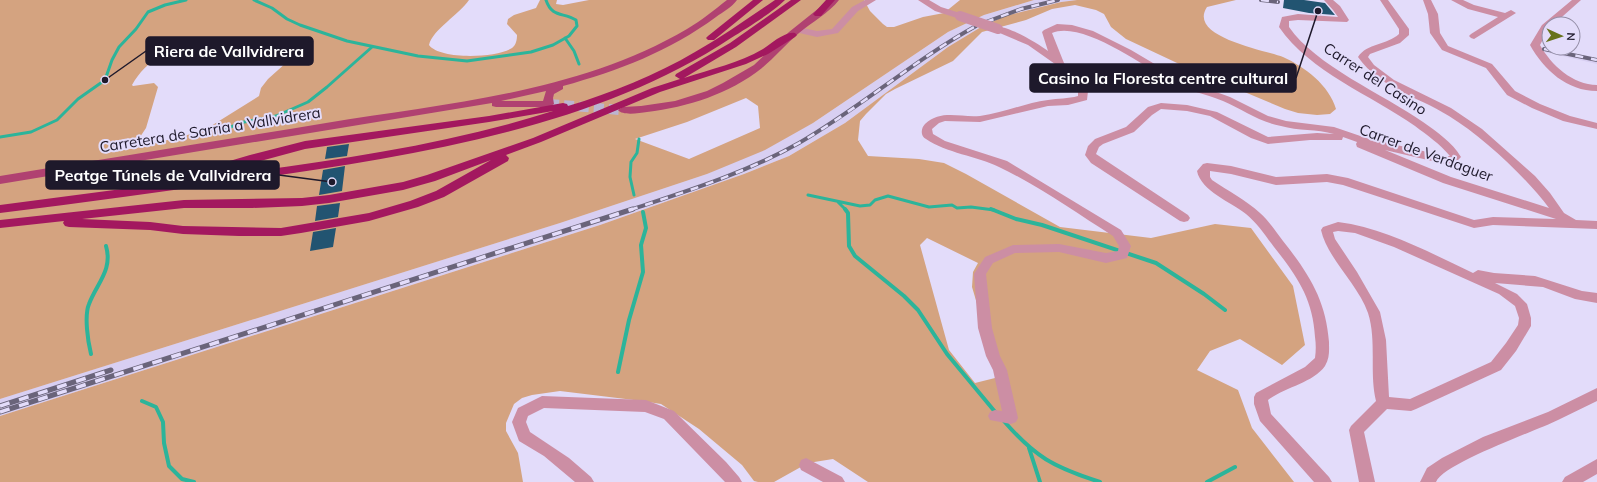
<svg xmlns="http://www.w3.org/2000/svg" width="1597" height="482" font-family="Mulish,sans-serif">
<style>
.built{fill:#d8cff2}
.green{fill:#d4a380;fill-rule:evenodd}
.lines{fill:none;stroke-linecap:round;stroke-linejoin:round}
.stream-far1{stroke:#2cb49a;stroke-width:3}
.stream{stroke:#2cb49a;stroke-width:4}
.building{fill:#225471}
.major-tunnel{stroke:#bcb5d1;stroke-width:10;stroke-dasharray:10 5;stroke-linecap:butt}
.minor{fill:#cc8ea4;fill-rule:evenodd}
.major{fill:#b04171;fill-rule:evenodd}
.highway{fill:#a3185f;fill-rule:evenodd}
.rail-far1-casing{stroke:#6a647a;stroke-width:4}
.rail-casing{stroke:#6a647a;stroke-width:5}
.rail-far1{stroke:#e3dcfa;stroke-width:2.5;stroke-dasharray:8;stroke-linecap:butt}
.rail{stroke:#e3dcfa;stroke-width:3.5;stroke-dasharray:10;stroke-linecap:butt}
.minor-bridge{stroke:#cc8ea4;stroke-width:10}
.labels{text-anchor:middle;stroke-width:4;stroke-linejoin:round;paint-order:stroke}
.street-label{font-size:15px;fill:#1e192b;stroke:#e3dcfa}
.leader{fill:none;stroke:#1e192b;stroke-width:1.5}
.callout-dot{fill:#1e192b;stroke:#e3dcfa;stroke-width:1.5}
.callout{fill:#1e192b;stroke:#1e192b;stroke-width:1.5}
.callout-label{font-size:16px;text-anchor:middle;font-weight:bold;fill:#fff}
</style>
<rect width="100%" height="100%" fill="#e3dcfa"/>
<path class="built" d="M1034 0H1077L1061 2 1005 16 981 27 948 47 845 123 789 156 744 174 600 225 0 416V399L560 223 707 174 813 123 948 32 984 15Z
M1544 48 1597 59V64L1545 52Z"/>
<path class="green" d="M0 0H469C459 15 433 29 429 45 440 60 497 58 512 48 516 45 517 40 517 35L507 24 508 19 514 15 536 8 540 0H557L556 4 563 5 589 0H864L870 11 883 24 887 27H894L923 17 944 13 960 0H1034L984 15 948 32 813 123 765 150 707 174 560 223 0 399ZM200 42 282 57 288 60 287 62 268 79 261 88 259 96 203 131 136 148 106 153 109 150 140 137 146 128 158 87 154 83 133 86 132 85C146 60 172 46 200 42ZM746 98 758 106 760 128 689 159 635 139 687 122Z
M1077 0H1236L1207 7C1187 37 1265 50 1283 57 1305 67 1329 85 1336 109L1330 114 1317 115 1298 113 1285 109 1192 70 1126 39 1111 27 1104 14 1096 10 1075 5 1052 9 1026 20 982 32 953 61 895 89 886 94 866 114 860 121 858 140 868 156 919 159 944 163 966 174 1060 227 1151 238 1215 224 1251 228 1293 286 1305 345 1282 365 1240 339 1210 351 1197 370 1238 390 1252 428 1294 482H868L833 459 808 463 774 482H758L754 481 742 465 699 429 661 404 642 401 560 391 532 395 522 398 514 404 506 423V431L518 453 523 482H0V416L600 225 744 174 789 156 845 123 948 47 981 27 1005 16 1061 2ZM927 238 978 263 973 272 972 287 999 377 975 383 949 350 920 245Z"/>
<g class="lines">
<path class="stream-far1" d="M254 0 272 8 287 19 300 25 347 41 418 56 467 61 531 52 553 45 569 36 577 26 576 20C563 12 552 18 546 0
M565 38 574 51 579 64
M223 131 239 123 276 116 308 102 327 87 372 47
M0 137 31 132 57 120 78 99 105 80 112 60 119 47 136 29 148 12 165 5 186 0
M634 195 630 177 631 162 637 153 639 139
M808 195 860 206 870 205 875 200 888 196 929 207 952 205 957 208 971 207 994 210
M838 202 846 210"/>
<path class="stream" d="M845 209 848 213 849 246 855 256 904 296 918 310 947 354 996 413
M991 209 1016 219 1042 225 1156 263 1204 294 1225 310
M91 354C88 342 84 316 89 304 97 283 113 270 106 246
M618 372 629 320 643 272 641 245 646 228 643 212
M142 401 156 407 163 422 164 443 169 466 182 479 194 482
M1003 420C1035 457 1053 467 1100 482
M1029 448 1040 482
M1207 482 1235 467"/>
</g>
<path class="building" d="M1284 0H1304L1325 3 1335 15 1309 13 1283 8Z
M349 144 347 156 325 159 327 147Z
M345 166 342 191 319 195 323 170Z
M340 203 338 217 315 221 317 206Z
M336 228 333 247 310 251 313 232Z"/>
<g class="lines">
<path class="major-tunnel" d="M549 104 620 110"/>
<path class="minor" d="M865 0H876L858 11 838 33 817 37 795 32 793 30 798 27 817 31 832 29 852 7Z
M918 0H929L941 7 963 14 965 16 960 19 935 11Z
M1324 0H1333L1340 6 1349 20 1347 22 1298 20 1289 21V27C1316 66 1383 94 1423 122 1437 132 1452 142 1461 157L1455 163 1445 164 1385 150 1451 177 1549 208C1525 176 1483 137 1449 116 1417 96 1381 89 1358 57 1367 43 1387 45 1399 34V29L1380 0H1388L1409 29V35L1400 43 1370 54 1368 57 1374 65 1394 80 1451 108 1482 129 1535 176 1550 193 1564 213 1576 220 1597 221V229L1493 225 1474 228 1343 185 1327 182 1276 185 1231 174 1210 171V177L1212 180C1228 191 1246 200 1260 213 1269 221 1276 232 1283 241 1309 274 1326 300 1329 342 1329 350 1330 358 1325 366 1313 383 1285 387 1268 400L1271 414 1329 477 1332 482H1314L1260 421 1254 404V397L1256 393 1305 367 1315 358C1316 351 1316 344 1315 337 1313 299 1297 276 1274 247 1265 235 1257 223 1246 214 1231 202 1201 191 1197 171L1203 164 1207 163 1231 166 1276 177 1327 174 1348 178 1474 220 1493 217 1556 219 1443 183 1357 147 1356 144 1357 142 1343 137 1342 140H1310L1268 144 1251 138 1210 116 1187 111 1161 109 1152 115 1134 132 1103 144 1099 147 1096 154 1188 215 1190 218 1188 221 1184 222 1180 221 1091 163 1085 155 1088 146 1095 139 1126 127 1148 107 1161 103 1187 105 1217 112 1268 137 1317 133 1334 134C1317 129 1298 131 1281 126 1259 122 1242 109 1223 101 1204 93 1183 90 1166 79 1142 64 1080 20 1052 33L1064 63 1088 91 1087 100 1068 105 1048 106 980 122 945 121 939 123 932 129 933 134 945 141 1007 161 1121 230 1131 246 1127 258 1106 263 1059 252 1015 253 993 263 986 274 992 328 1000 356 1007 370 1018 418 1016 422 1011 424 990 420 988 416 990 412 995 410 1002 411 993 370 986 356 978 328 974 274 985 257 1013 245 1059 244 1106 253 1118 251 1119 246 1113 236C1076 213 1039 186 999 167 977 156 946 153 926 139 920 136 921 128 925 124 941 109 961 118 980 116 1003 113 1025 103 1048 100 1058 98 1068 99 1078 96V91L1055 64 1028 45 995 31 993 29 995 27C1006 24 1039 44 1048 51L1042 32 1044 30 1057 24 1072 25 1093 31 1131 50 1180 79 1230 97 1268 116 1286 121 1334 127 1375 141 1376 142 1379 141 1445 156H1450C1440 144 1427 135 1415 126 1371 95 1310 72 1279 27L1282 17 1298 14 1338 17 1333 10Z
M1423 0H1431L1438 14 1440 33 1448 46 1492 64 1515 91 1540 104 1570 116 1597 123V129L1563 121 1532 108 1507 95 1486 68 1442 50 1430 33 1428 14Z
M1451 0H1463L1474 5 1505 13 1511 10 1516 13 1474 39 1471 38 1469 36 1471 34 1498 17 1468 9Z
M1572 0H1581L1554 24H1549V28L1540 45C1551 65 1573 85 1597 85V91C1567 91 1544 70 1530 45L1542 25Z
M1338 222C1386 228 1430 253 1473 273L1478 270 1494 273 1535 276 1582 291 1597 293V303L1575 299 1543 287 1495 283 1517 294 1527 304 1531 318V326L1516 351 1501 370 1416 409 1411 411 1387 409 1364 432 1375 482H1359L1349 430 1351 426 1376 401C1369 373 1377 341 1368 313 1358 284 1327 258 1321 230L1323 227ZM1338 231 1355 233 1394 247 1499 294 1515 306 1519 318 1518 325 1506 343 1491 362 1410 399 1389 397 1386 340 1380 312 1357 272 1335 239 1333 232Z
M1597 388V401C1584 407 1571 414 1558 420 1536 431 1444 463 1436 482H1420L1427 468 1442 458 1483 437 1548 412Z
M542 396 646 400 674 411 726 462 739 477 742 482H725L664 419 645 412 544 408 528 416 526 422 530 432 569 458 591 477 594 482H575L544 456 519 441 512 422 518 408Z
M806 458 842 477 845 482H823L801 470 799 465 801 460Z
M1597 459V474L1583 482H1562L1565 477Z"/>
<path class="major" d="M727 0H737C732 7 723 12 716 17 670 51 618 71 563 86V89L554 94 553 98 554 104 549 107H496L492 106V103L0 184V176C109 158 217 141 326 123 448 103 578 93 687 29 701 21 714 10 727 0ZM546 91 543 101H501Z
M829 0H839C829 13 812 22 799 33 786 44 775 57 762 68 729 94 688 107 647 112 639 113 623 116 618 110L623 107 641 106 675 101 707 91 723 83 754 65 789 32Z"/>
<path class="highway" d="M753 0H763L714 40H708L706 38 708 36Z
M775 0H785C773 12 747 28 731 38 595 129 406 157 246 180 164 191 82 203 0 213V205L183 181 180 178 182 175 250 155 305 141 489 116 563 103 567 104 568 106C611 93 656 75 695 52 723 36 748 18 775 0ZM553 111C437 148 315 163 194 179L305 149 489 122Z
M791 0H801L736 47 684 78C711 69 739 63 763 49 771 44 785 31 795 33L797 35 795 37 768 54 746 64 660 92 541 142 506 155 509 158 508 161 444 197 418 207 369 221 301 233 281 236H239L183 234 150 230 69 227 65 226 63 223 64 221 0 228V220L184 200 302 198 329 195 403 182 427 175 533 138 652 88 680 79 675 76 676 74 730 43ZM491 160 436 191 410 201 369 213 281 228 183 226 150 222 82 219 184 208H252L302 206 329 203 403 190 435 181Z
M826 0H835L821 16H815L813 14 815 12Z"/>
<g class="rail-far1-casing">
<path id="rail-far1" d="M1261 0 1278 2
M986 22 1021 9 1058 0
M1544 49 1597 60
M630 210C687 191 746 173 799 143 860 108 914 60 976 26"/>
</g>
<g class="rail-casing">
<path id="rail" d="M0 406 111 370
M0 412 633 209"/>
</g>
<use href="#rail-far1" class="rail-far1"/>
<use href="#rail" class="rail"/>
<path class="minor-bridge" d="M960 16 998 29"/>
</g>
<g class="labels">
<g class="street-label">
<text transform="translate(1375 79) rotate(33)" y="5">Carrer del Casino</text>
<text transform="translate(210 130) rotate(-9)" y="5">Carretera de Sarria a Vallvidrera</text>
<text transform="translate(1426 153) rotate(20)" y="5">Carrer de Verdaguer</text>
</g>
</g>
<path class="leader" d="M105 80L146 51M1318 11L1296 78M332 182L279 175"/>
<g class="callout-dot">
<circle cx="105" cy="80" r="4"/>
<circle cx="1318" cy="11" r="4"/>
<circle cx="332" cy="182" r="4"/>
</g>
<g class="callout">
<rect x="146" y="37" width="167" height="28" rx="4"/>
<rect x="1030" y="64" width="266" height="28" rx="4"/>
<rect x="46" y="161" width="233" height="28" rx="4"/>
</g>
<g class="callout-label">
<text x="229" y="57">Riera de Vallvidrera</text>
<text x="1163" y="84">Casino la Floresta centre cultural</text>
<text x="163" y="181">Peatge Túnels de Vallvidrera</text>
</g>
<g transform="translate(1561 36) rotate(93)"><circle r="19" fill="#e3dcfa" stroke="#948ea7"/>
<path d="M0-3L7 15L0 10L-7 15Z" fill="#67721b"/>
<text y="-6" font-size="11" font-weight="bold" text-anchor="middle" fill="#1e192b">N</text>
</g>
</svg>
